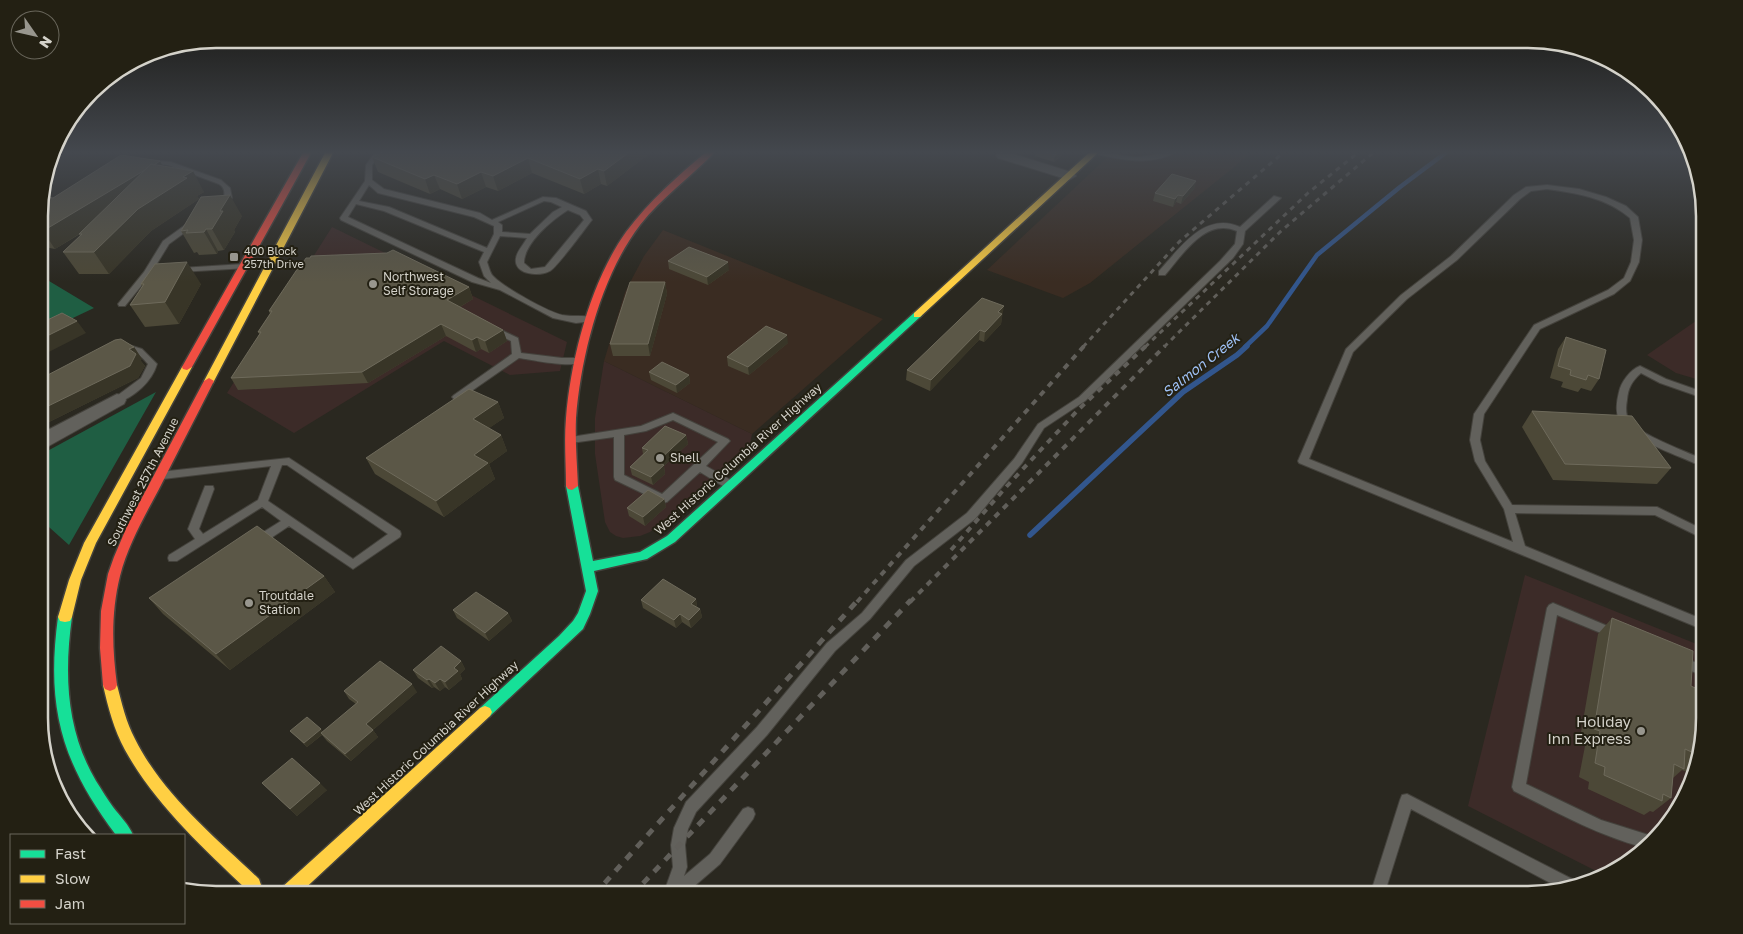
<svg xmlns="http://www.w3.org/2000/svg" width="1743" height="934" font-family="'Golos Text',sans-serif">
<style>
.commercial{fill:#3c2b28}
.industrial{fill:#3a2c22}
.forest{fill:#1f5e43}
.lines{fill:none;stroke-linecap:round;stroke-linejoin:round}
.stream-far1{stroke:#32568d;stroke-width:4.5}
.stream{stroke:#32568d;stroke-width:5.5}
.lane-casing{stroke:#44423c;stroke-width:2}
.street-casing{stroke:#44423c;stroke-width:2}
.fast-casing{stroke:#44423c;stroke-width:3}
.slow-casing{stroke:#44423c;stroke-width:3}
.jam-casing{stroke:#44423c;stroke-width:3}
.lane{fill:#62615c;fill-rule:evenodd}
.street{fill:#62615c;fill-rule:evenodd}
.fast{fill:#16e098;fill-rule:evenodd}
.slow{fill:#ffcf43;fill-rule:evenodd}
.jam{fill:#f24e42;fill-rule:evenodd}
.rail-far2{stroke:#615f5a;stroke-width:3;stroke-dasharray:5 5;stroke-linecap:butt}
.rail-far1{stroke:#615f5a;stroke-width:4;stroke-dasharray:6 6;stroke-linecap:butt}
.rail{stroke:#615f5a;stroke-width:5;stroke-dasharray:8 8;stroke-linecap:butt}
.wall{fill:#4c4837}
.shaded-wall{fill:#383527}
.building{fill:#5b5747;stroke:#6e6a5b}
.poi-dot{fill:#98968e;stroke:#232013;stroke-width:2}
.labels{text-anchor:middle;stroke-width:4;stroke-linejoin:round;paint-order:stroke}
.far-poi-label{font-size:11px;fill:#d4d2ca;stroke:#232013;text-anchor:start}
.poi-label{font-size:12px;fill:#d4d2ca;stroke:#232013;text-anchor:start}
.street-label{font-size:12px;fill:#d4d2ca;stroke:#232013}
.water-label{font-size:14px;font-style:italic;fill:#9ec0f5;stroke:#232013}
.near-poi-label{font-size:15px;fill:#d4d2ca;stroke:#232013;text-anchor:end}
.rim{fill:none;stroke:#d4d2ca;stroke-width:2.5}
</style>
<rect width="100%" height="100%" fill="#2a2820"/>
<path class="commercial" d="M332 227 567 342 560 371 510 375 444 341 294 433 227 393Z
M1703 316V381L1676 373 1647 355Z
M604 361 752 434 750 444 658 526 650 532 640 536 623 538 616 536 610 532 605 522 595 454V418Z
M1525 575 1704 647V719L1686 797 1626 866 1602 874 1468 806Z"/>
<path class="industrial" d="M1114 151H1254L1090 283 1063 298 987 270Z
M663 230 883 319 752 434 604 361 625 292 644 256Z"/>
<path class="forest" d="M39 275 94 308 39 334Z
M156 392 69 545 40 519V455Z"/>
<g class="lines">
<path class="stream-far1" d="M1245 347 1267 326 1317 255 1400 187 1448 151"/>
<path class="stream" d="M1030 535 1183 392 1237 355 1247 346"/>
<g class="lane-casing">
<path id="lane" d="M376 151H383L372 165V180L384 189 480 213 492 220 543 197 556 198 586 211 592 220C584 230 558 266 550 271 540 277 513 275 516 258 517 251 524 244 527 238L500 236 487 262C489 267 490 273 493 276 503 287 548 312 562 315 573 317 583 315 593 317V321L576 323 553 318 500 290 472 282 341 220 340 218 365 181 366 165ZM369 185 378 193 474 217 494 226V234L487 248 389 207 359 201ZM544 201 551 202 562 207 553 212 530 234 502 232V225L498 222ZM356 204 384 211 484 252 479 262 484 276 491 283 478 278 348 217ZM568 210 580 215 584 220 545 267 531 269 524 263C524 243 552 220 568 210Z
M1092 151C1107 151 1121 156 1135 157 1150 157 1164 151 1178 151 1153 167 1120 160 1093 153Z
M147 160 171 162 221 180 230 188 232 198 224 205H218L217 203 224 197C225 191 224 187 219 184L168 165 145 163V161Z
M1547 185 1579 189 1606 197 1626 206 1638 217 1642 240 1639 262 1630 281 1614 294 1540 329 1484 414 1480 440 1485 461 1512 505 1657 507 1704 530V539L1655 515 1515 513 1525 546 1704 620V630L1299 463 1298 461 1346 349 1401 295 1451 256 1514 195 1526 187ZM1547 189C1577 193 1607 198 1630 218L1634 240 1631 262 1624 278 1608 290 1534 325 1474 414 1470 440 1475 461 1504 509 1513 542 1309 459 1353 352 1407 299 1457 260 1520 199 1531 191Z
M1274 196 1281 198 1245 231 1243 244 1233 258 1085 401 1044 428 1022 463 975 519 914 566 870 619 835 651 767 735 696 812 688 829 685 845 687 867 684 876 710 854 743 809 748 807 753 809 755 814 753 819 720 864 684 895H663L673 867 671 845 674 828 686 802 757 727 827 643 862 613 906 560 967 513 1014 459 1038 424 1079 397 1220 261 1235 244 1237 231C1206 217 1183 254 1165 275H1159V271C1180 248 1205 211 1240 227Z
M188 223H191L195 225 169 244 150 275 125 306H119L118 304 144 272 163 241Z
M244 264 248 266 247 268 180 272 176 270 180 268Z
M493 326 518 338 521 353 562 358H580L584 361C574 369 533 360 519 358L460 399H454L452 397 454 395 512 354 511 341 490 331 489 329Z
M126 344 142 349 157 364C152 382 134 397 117 403L114 402 112 400 114 398 141 378 148 364C138 352 133 351 118 349L117 347 118 345Z
M1640 366 1666 379 1703 392V398L1660 383 1641 373C1632 381 1628 388 1627 400 1626 406 1625 414 1629 420 1638 434 1685 451 1702 459L1703 461 1702 463H1694C1675 454 1628 439 1619 419 1615 411 1617 400 1619 392 1621 382 1630 370 1640 366Z
M673 413 728 439 730 441 728 443 706 466 734 482 735 485 734 488H726L700 472 667 502 663 503 615 480 614 477V437L571 443 566 440 571 437 641 426ZM673 420 718 442 662 494 624 475V435L646 431Z
M289 458 400 531 401 534 400 537 353 569 289 526 262 544H254L253 541 254 538 281 521 262 507 177 561H169L168 558 169 555 195 539 188 529 205 486H213L214 489 199 529 203 534 258 500 271 466 163 479 159 478 158 475 159 472ZM282 465H287L388 534 353 559 268 501Z
M1553 603 1617 630 1619 633 1617 636 1613 638 1557 615 1526 784 1601 820 1652 836 1642 847C1597 835 1556 812 1514 791L1512 787 1547 608 1549 605Z
M1680 656 1704 666V676L1676 665 1674 661 1676 657Z
M1407 794 1574 880 1575 883 1560 888 1411 809 1384 895H1370L1400 800 1402 795Z"/>
</g>
<g class="street-casing">
<path id="street" d="M1004 151 1074 173 1076 176 1069 180 998 158 996 155 998 152Z
M117 394 124 396 126 400 124 404 47 447 40 449V434Z"/>
</g>
<g class="fast-casing">
<path id="fast" d="M917 312 922 315 920 317 675 542 647 559 594 571 598 591 590 614 583 629 490 716 485 718 480 716 478 712 480 708 559 636 573 621 578 613 586 591 566 486 568 483 572 482 578 486 593 561 640 552 667 536 914 313Z
M65 612 70 613 72 617C64 674 66 730 96 781 102 790 107 799 113 807 120 816 129 825 133 835H116C61 762 46 707 58 617L60 613Z"/>
</g>
<g class="slow-casing">
<path id="slow" d="M326 151H334L214 381 213 383H205L204 381Z
M1091 151H1100L920 317H914V313Z
M187 364 192 367 96 543 81 580 72 617 70 621 65 622 60 621 58 617 69 580 84 543 182 367Z
M110 679 115 681 117 685C122 704 126 722 135 739 163 795 215 837 259 879L261 885V895H245V888C201 846 155 804 125 750 114 730 108 707 103 685L105 681Z
M485 706 490 708 492 712 490 716 298 895H278L280 889 480 708Z"/>
</g>
<g class="jam-casing">
<path id="jam" d="M304 151H312L192 367 187 370 183 369 182 367Z
M707 151H716C691 177 662 197 640 225 601 276 581 355 576 418 575 441 577 463 578 486L572 490 568 489 566 486C566 463 564 441 566 418 571 357 591 281 626 232 649 201 678 176 707 151Z
M209 378 214 381C196 417 177 453 159 489 144 517 128 545 120 576 111 612 112 648 117 685L115 689 110 691 105 689 103 685 100 648 101 611 108 574 114 557 128 524 204 381Z"/>
</g>
<use href="#lane" class="lane"/>
<use href="#street" class="street"/>
<use href="#fast" class="fast"/>
<use href="#slow" class="slow"/>
<use href="#jam" class="jam"/>
<path class="rail-far2" d="M1083 347 1179 242 1285 151
M1145 347 1308 193 1360 151
M1164 347 1280 232 1375 151"/>
<path class="rail-far1" d="M951 550 1007 486 1078 410 1146 346
M857 602 1084 346
M910 602 1165 346"/>
<path class="rail" d="M594 895 858 600
M632 895 911 600"/>
</g>
<path class="wall" d="M385 151H653L607 186 601 184 584 194 532 173 498 191 486 187 462 199 440 189 430 194 378 172 372 157Z
M1036 151H1067L1054 162 1035 156Z
M162 166 204 192 197 196 199 199 151 231 109 274H79L63 252 80 236 79 234H80L55 249 39 246V203L53 198Z
M1196 181 1194 189 1181 204 1176 202 1173 207 1153 201 1155 193Z
M242 216 234 230 235 232 224 250 218 251 217 254 199 255 197 252 194 253 181 231Z
M310 258 469 287 473 299 460 307 503 330 507 341 489 353 481 349 476 352 446 336 368 383 238 390 231 378 260 335 258 332 270 314 269 311 300 267Z
M668 261 729 270 708 285 669 269Z
M665 282 667 294 650 356H613L610 344Z
M141 284H201L179 324 145 327 130 305 142 287Z
M1002 316 1001 324 984 342 979 340 930 391 906 380 907 370Z
M1566 337 1599 379 1591 391 1581 388 1578 392 1561 387 1563 382 1550 378 1558 349Z
M788 343 749 375 728 366 727 357Z
M134 347 142 359 140 360 145 366 138 378 49 422 40 415V379Z
M649 372 689 375 690 383 677 393 651 380Z
M498 402 504 418 489 428 501 435 507 451 489 464 495 479 444 517 375 474 366 458Z
M1532 411 1671 468 1657 484 1553 480 1522 427Z
M686 435 688 444 664 466 665 474 653 485 632 475 630 467 643 454 642 448Z
M664 499 666 507 645 526 629 516 627 508Z
M324 576 335 592 230 670 163 614 149 598Z
M696 599 697 607 700 609 702 617 691 628 682 622 676 628 643 608 641 600Z
M453 610 508 613 512 621 489 641 457 618Z
M1612 618 1691 686 1704 719 1691 774 1682 770 1673 778 1671 798 1653 812 1650 811 1644 815 1588 789 1589 782 1579 777 1585 746 1579 744 1598 634Z
M461 661 465 669 460 674 462 679 449 690 445 687 440 691 434 687 432 688 418 678 413 670Z
M344 691 417 692 373 730 378 737 351 761 327 741 322 735 307 747 290 731 323 732 356 704 349 699Z
M262 783 327 790 297 816Z"/>
<path class="shaded-wall" d="M631 151H653L607 186 604 171Z
M1060 151H1067L1054 162 1055 155Z
M528 158 532 173 498 191 493 176Z
M160 161 169 178 55 249 43 231Z
M598 169 601 184 584 194 580 179Z
M193 171 204 192 197 196 199 199 151 231 109 274 94 252 138 209Z
M481 172 486 187 462 199 457 184Z
M434 175 440 189 430 194 425 179Z
M1196 181 1194 189 1181 204 1183 196Z
M230 195 242 216 234 230 235 232 224 250 212 229 220 211Z
M1178 195 1176 202 1173 207 1175 199Z
M206 229 218 251 217 254 204 232Z
M187 262 201 284 179 324 165 302Z
M728 262 729 270 708 285 707 277Z
M665 282 667 294 650 356 648 344Z
M469 287 473 299 451 312 447 300Z
M1004 306 1001 324 984 342 985 332 998 312Z
M77 321 86 333 39 357V340Z
M441 324 446 336 368 383 362 372Z
M503 330 507 341 489 353 485 341Z
M980 330 979 340 930 391 931 380Z
M787 335 788 343 749 375 748 367Z
M477 337 481 349 476 352 472 340Z
M134 347 142 359 140 360 145 366 138 378 49 422 40 410 129 349Z
M689 375 690 383 677 393 676 385Z
M498 402 504 418 479 435 473 419Z
M501 435 507 451 489 464 495 479 444 517 436 501 474 455Z
M686 435 688 444 664 466 665 474 653 485 651 477 657 462Z
M664 499 666 507 645 526 643 517Z
M324 576 335 592 230 670 216 654Z
M696 599 697 607 693 612 691 604Z
M700 609 702 617 691 628 689 620Z
M508 613 512 621 489 641 485 633Z
M680 614 682 622 676 628 674 620Z
M461 661 465 669 460 674 462 679 449 690 445 682 454 668Z
M429 679 434 687 432 688 427 680Z
M440 679 445 687 440 691 435 683Z
M412 684 417 692 373 730 378 737 351 761 345 754 366 724Z
M321 729 324 733 307 747 304 743Z
M320 783 327 790 297 816 290 809Z"/>
<path class="building" d="M385 151H631L604 171 598 169 580 179 528 158 493 176 481 172 457 184 434 175 425 179 372 157Z
M1044 151H1060L1055 155Z
M121 155 160 161 154 165 151 164 145 170 43 231H39L40 201 47 197 53 198Z
M151 164 193 171 183 177 187 178 138 209 94 252H63L82 234H79Z
M1172 174 1196 181 1183 196 1178 195 1175 199 1155 193Z
M230 195 220 211H223L212 229H206L204 232 186 233 188 230 181 231 201 197Z
M689 247 728 262 707 277 668 261Z
M393 250 469 287 447 300 503 330 485 341 477 337 472 340 441 324 362 372 231 378 261 332H258L272 311H269L298 268 300 267 306 258H310L311 256 387 253Z
M187 262 165 302 130 305 144 284H141L155 264Z
M630 282H665L648 344H610Z
M982 298 1004 306 998 312 1002 314 985 332 980 330 931 380 907 370Z
M62 313 77 321 39 340V324Z
M766 326 787 335 748 367 727 357Z
M1566 337 1606 350 1599 379 1588 375 1586 380 1570 375 1571 370 1558 366Z
M121 339 134 347 129 349 136 354 130 366 40 410V379L115 340Z
M662 362 689 375 676 385 649 372Z
M469 389 498 402 473 419 501 435 474 455 488 463 436 501 366 458Z
M1532 411 1632 416 1671 468 1565 464Z
M665 426 686 435 657 462 664 465 651 477 630 467 648 450 642 448Z
M648 490 664 499 643 517 627 508Z
M257 526 324 576 216 654 149 598Z
M663 579 696 599 691 604 700 609 689 620 680 614 674 620 641 600Z
M476 592 508 613 485 633 453 610Z
M1612 618 1693 651 1691 686 1704 692V719L1696 754 1685 749 1684 769 1674 764 1671 798 1663 794 1662 801 1604 775 1605 767 1595 763 1600 731 1594 729Z
M441 646 461 661 454 668 458 671 445 682 440 679 435 683 429 679 427 680 413 670Z
M380 661 412 684 366 724 373 730 345 754 321 733 358 702 344 691Z
M307 717 321 729 304 743 290 731Z
M292 758 320 783 290 809 262 783Z"/>
<linearGradient id="sky" x2="0" y2="1"><stop stop-color="#171612"/><stop offset="0.54" stop-color="#44484e"/><stop offset="1" stop-color="#44484e" stop-opacity="0"/></linearGradient>
<rect width="1743" height="282" fill="url(#sky)"/>
<g class="poi-dot">
<rect x="229" y="252" width="10" height="10" rx="2.5"/>
<circle cx="373" cy="284" r="5"/>
<circle cx="660" cy="458" r="5"/>
<circle cx="249" cy="603" r="5"/>
<circle cx="1641" cy="731" r="5"/>
</g>
<g class="labels">
<g class="far-poi-label">
<text x="244" y="255">400 Block<tspan x="244" dy="13">257th Drive</tspan></text>
</g>
<g class="poi-label">
<text x="383" y="281">Northwest<tspan x="383" dy="14">Self Storage</tspan></text>
<text x="670" y="462">Shell</text>
<text x="259" y="600">Troutdale<tspan x="259" dy="14">Station</tspan></text>
</g>
<g class="street-label">
<text transform="translate(738 459) rotate(-42)" y="4">West Historic Columbia River Highway</text>
<text transform="translate(143 482) rotate(-63)" y="4">Southwest 257th Avenue</text>
<text transform="translate(436 738) rotate(-43)" y="4">West Historic Columbia River Highway</text>
</g>
<g class="water-label">
<text transform="translate(1201 365) rotate(-38)" y="5">Salmon Creek</text>
</g>
<g class="near-poi-label">
<text x="1631" y="727">Holiday<tspan x="1631" dy="17">Inn Express</tspan></text>
</g>
</g>
<path d="M0 0H1743V934H0ZM216 48H1528A168 168 0 0 1 1696 216V718A168 168 0 0 1 1528 886H216A168 168 0 0 1 48 718V216A168 168 0 0 1 216 48Z" fill="#232013" fill-rule="evenodd"/>
<path class="rim" d="M216 48H1528A168 168 0 0 1 1696 216V718A168 168 0 0 1 1528 886H216A168 168 0 0 1 48 718V216A168 168 0 0 1 216 48Z"/>
<rect x="10" y="834" width="175" height="90" fill="#232013" stroke="#6a675c"/>
<rect x="20" y="850" width="25" height="8" fill="#16e098" stroke="#6a675c"/>
<text x="55" y="859" font-size="15" fill="#d4d2ca">Fast</text>
<rect x="20" y="875" width="25" height="8" fill="#ffcf43" stroke="#6a675c"/>
<text x="55" y="884" font-size="15" fill="#d4d2ca">Slow</text>
<rect x="20" y="900" width="25" height="8" fill="#f24e42" stroke="#6a675c"/>
<text x="55" y="909" font-size="15" fill="#d4d2ca">Jam</text>
<g transform="translate(35 35) rotate(124)"><circle r="24" fill="#232013" stroke="#6a675c"/>
<path d="M0-4L9 19L0 12L-9 19Z" fill="#98968e"/>
<text y="-8" font-size="14" font-weight="bold" text-anchor="middle" fill="#d4d2ca">N</text>
</g>
</svg>
